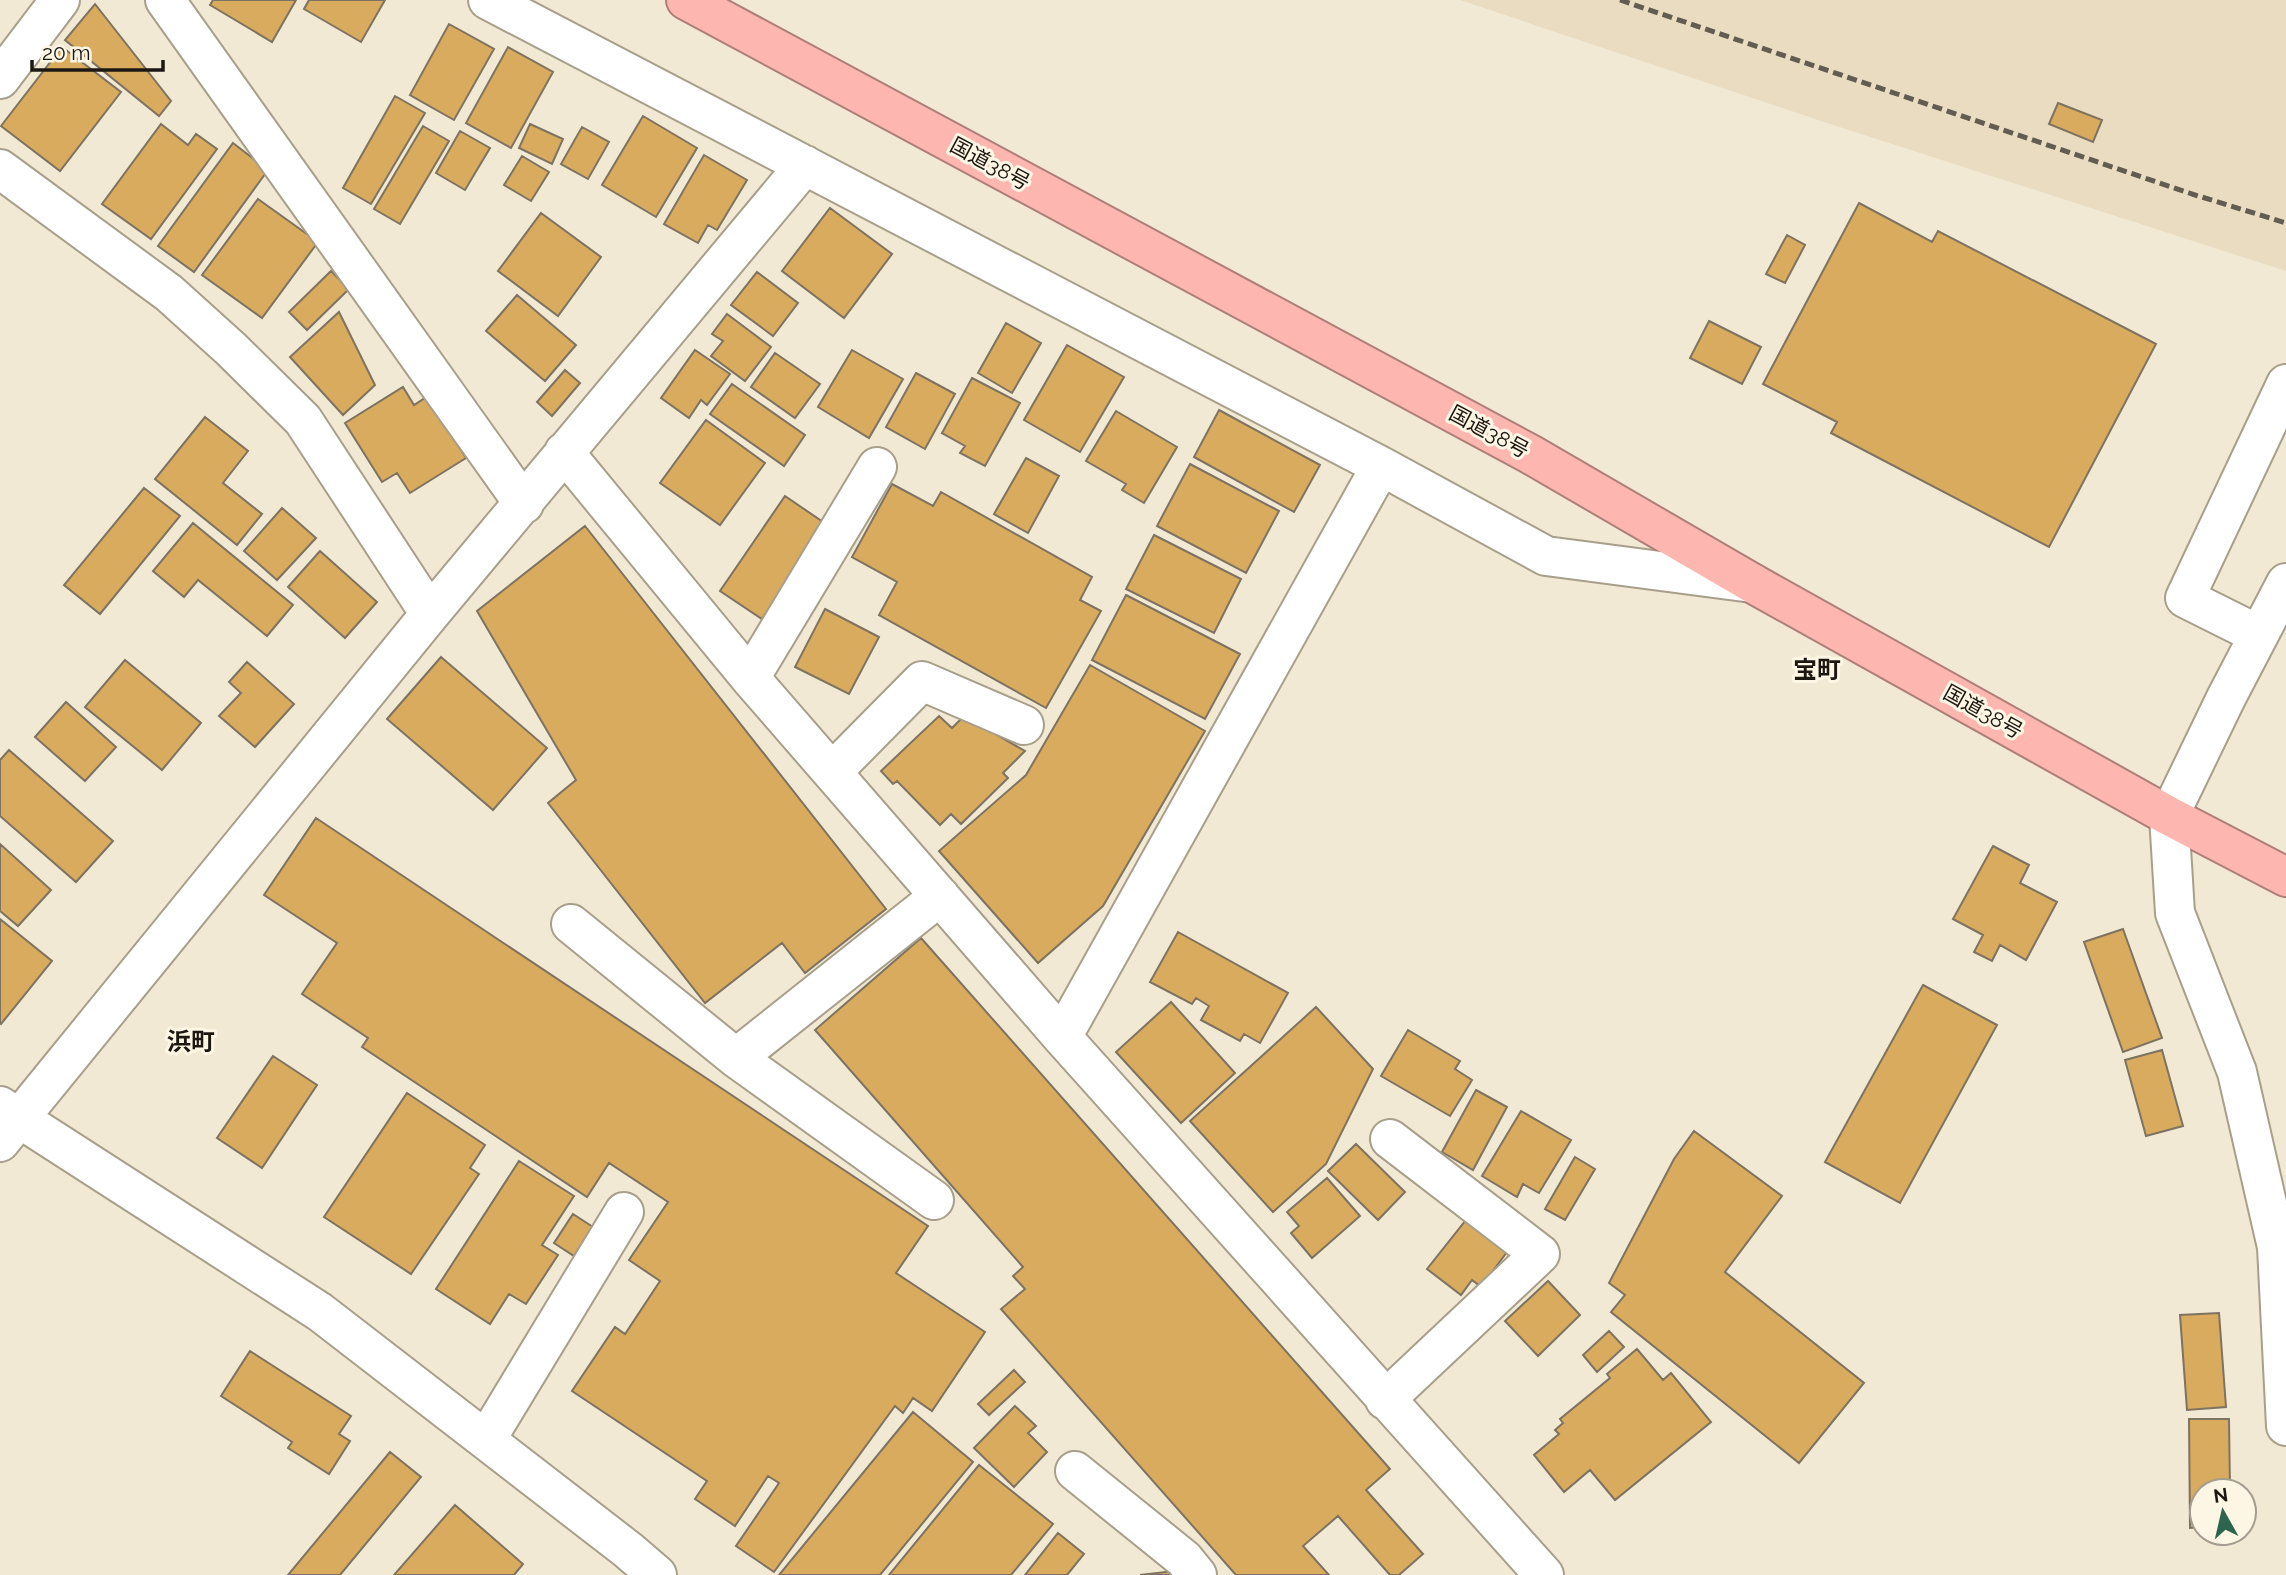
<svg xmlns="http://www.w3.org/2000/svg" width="2286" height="1575" font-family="Raleway,'Noto Sans JP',sans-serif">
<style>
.built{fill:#e9dcc0}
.building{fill:#d8ab5e;stroke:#7e7260;stroke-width:2}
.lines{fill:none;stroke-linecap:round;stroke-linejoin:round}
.minor-casing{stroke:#a89f8b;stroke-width:42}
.highway-casing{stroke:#ae7f78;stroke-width:42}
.minor{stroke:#fff;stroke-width:38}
.highway{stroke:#fdb6b0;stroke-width:38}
.rail{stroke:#625c51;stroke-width:5;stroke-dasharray:10 5;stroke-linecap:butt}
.labels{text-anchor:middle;stroke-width:6;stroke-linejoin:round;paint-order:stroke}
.street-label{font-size:21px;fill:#1c1811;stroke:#fef6e5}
.quarter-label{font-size:24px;font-weight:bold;fill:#1c1811;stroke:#fef6e5}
</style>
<rect width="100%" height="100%" fill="#f2e9d4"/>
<path class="built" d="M1460 0H2286V271L1824 122Z"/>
<path class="building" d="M213 0H296L272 42 210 5Z
M309 0H385L361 42 304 9Z
M95 4 171 101 159 116 65 40Z
M449 24 494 49 454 120 410 95Z
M62 47 121 92 60 171 1 126Z
M508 47 553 72 511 148 466 123Z
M395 96 425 113 371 204 343 188Z
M2058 103 2102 120 2093 142 2049 124Z
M643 116 697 148 656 217 602 185Z
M161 124 188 145 196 134 217 149 151 239 102 204Z
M530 124 563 139 552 164 519 148Z
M423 126 449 141 400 224 374 209Z
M582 127 609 142 588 179 561 164Z
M460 131 490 148 465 190 436 173Z
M233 143 268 170 194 272 158 246Z
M704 155 747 180 717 230 708 225 698 243 664 224Z
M522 156 549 172 531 201 504 185Z
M258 199 318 242 262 318 202 275Z
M1859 203 1932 242 1938 231 2156 344 2049 547 1831 433 1837 422 1763 384Z
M830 208 892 254 844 318 782 271Z
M541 213 601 257 558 316 498 271Z
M1787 235 1805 245 1785 283 1766 274Z
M331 271 349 289 307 330 289 312Z
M757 272 798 303 773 336 731 305Z
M517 295 576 345 545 381 486 331Z
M339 312 375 385 343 415 290 357Z
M727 314 771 347 745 381 711 356 723 341 712 334Z
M1709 321 1761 347 1742 384 1690 358Z
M1006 323 1041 343 1012 393 978 373Z
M1067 345 1124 377 1080 452 1024 420Z
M695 350 730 374 707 405 701 400 689 418 661 398Z
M852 350 903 379 869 438 818 407Z
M775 353 820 384 795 418 751 387Z
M565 370 580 383 552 416 537 402Z
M916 373 955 394 925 449 886 427Z
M972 378 1020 403 985 466 960 453 965 446 942 433Z
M732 384 805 435 784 466 710 414Z
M403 387 414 405 428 396 466 458 410 493 397 473 382 482 345 423Z
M1219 410 1320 465 1294 512 1194 457Z
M1116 411 1177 447 1144 503 1122 490 1126 484 1086 461Z
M205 417 248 451 223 483 262 514 237 545 155 479Z
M706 420 765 463 720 525 660 483Z
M1026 458 1059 476 1028 533 994 514Z
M1190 464 1279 511 1246 573 1157 526Z
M892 484 933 506 941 492 1092 577 1080 600 1101 611 1046 708 879 615 897 582 852 557Z
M144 488 180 516 100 614 64 585Z
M785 496 826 524 762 619 720 591Z
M282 508 316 538 277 580 244 551Z
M193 523 293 605 267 636 198 580 184 597 153 571Z
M585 526 886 909 805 973 782 943 705 1003 548 803 576 780 477 611Z
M1154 535 1241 579 1214 633 1126 589Z
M320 551 377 602 345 638 288 587Z
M1126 595 1240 654 1205 719 1092 660Z
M825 609 879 637 849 694 795 667Z
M441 657 547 748 493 810 387 719Z
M125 660 201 723 162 770 85 707Z
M247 662 294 704 255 747 219 716 241 693 229 682Z
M1090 665 1205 731 1103 906 1038 963 939 851 1026 775Z
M66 702 116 747 85 781 35 737Z
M939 716 952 728 964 716 1025 751 1003 773 1008 778 961 824 951 814 940 825 897 781 893 784 881 771Z
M9 750 113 841 76 882 0 816V760Z
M316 818 928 1226 896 1273 985 1332 932 1411 913 1398 903 1413 895 1406 774 1572 736 1546 779 1483 768 1476 735 1526 695 1499 707 1481 572 1391 615 1327 625 1334 660 1281 629 1260 668 1202 609 1163 587 1197 362 1047 368 1038 302 994 337 943 264 895Z
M0 844 51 890 18 926 0 911Z
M1993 846 2029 865 2020 883 2057 902 2026 960 2000 945 1992 961 1974 952 1983 935 1953 919Z
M0 919 52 961 1 1024 0 1023Z
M2123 929 2162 1038 2123 1052 2084 942Z
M1178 932 1288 993 1260 1043 1244 1034 1240 1041 1201 1020 1209 1006 1196 998 1192 1004 1150 982Z
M921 938 1390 1469 1366 1490 1423 1554 1399 1575H1390L1338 1516 1303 1546 1329 1575H1236L1001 1309 1025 1289 1013 1276 1023 1267 815 1030Z
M1923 985 1997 1025 1900 1203 1825 1162Z
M1171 1002 1235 1073 1181 1123 1116 1052Z
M1316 1007 1373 1069 1326 1164 1273 1212 1190 1121Z
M1408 1030 1460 1061 1455 1069 1472 1080 1450 1116 1381 1076Z
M2162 1050 2183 1126 2146 1136 2125 1060Z
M273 1056 317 1085 262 1168 217 1138Z
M1476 1090 1507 1107 1473 1170 1442 1152Z
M407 1093 485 1145 470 1168 479 1174 411 1274 324 1217Z
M1521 1111 1571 1140 1539 1193 1523 1184 1517 1197 1482 1176Z
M1694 1131 1782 1196 1725 1272 1864 1383 1799 1463 1611 1312 1625 1295 1609 1283 1674 1159Z
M1356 1144 1405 1192 1378 1220 1328 1171Z
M1575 1157 1595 1169 1565 1220 1545 1209Z
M519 1161 574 1196 542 1245 558 1255 526 1304 509 1294 490 1324 436 1289Z
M1327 1178 1360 1216 1312 1258 1291 1233 1299 1226 1287 1212Z
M573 1214 593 1227 574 1256 554 1243Z
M1466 1220 1507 1252 1481 1287 1472 1280 1461 1295 1427 1269Z
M1548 1281 1580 1315 1538 1356 1505 1321Z
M2219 1313 2226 1407 2187 1410 2180 1315Z
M1609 1331 1624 1347 1597 1372 1583 1355Z
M1637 1349 1663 1380 1671 1373 1711 1422 1615 1500 1590 1470 1564 1492 1534 1455 1559 1434 1555 1430 1563 1423 1560 1419 1610 1378 1607 1374Z
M250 1351 351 1416 339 1434 350 1441 329 1474 288 1448 292 1442 221 1396Z
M1014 1370 1025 1382 989 1415 978 1404Z
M1015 1406 1036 1426 1028 1433 1047 1452 1014 1487 974 1448Z
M913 1412 973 1462 880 1575H779Z
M2189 1419H2229L2230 1491H2202V1527L2190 1528Z
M390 1452 421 1477 340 1575H288Z
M979 1465 1053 1524 1011 1575H889Z
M455 1505 523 1564 514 1575H394Z
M1058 1533 1084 1554 1067 1575H1025Z
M1174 1571 1177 1575H1140Z"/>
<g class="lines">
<g class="minor-casing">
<path id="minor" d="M165 0 524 504
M488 0 1381 466 1546 556 1752 583
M0 79 60 0
M0 169 169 293 231 349 303 420 430 614
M564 452 750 678 1062 1037 1544 1575
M2286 583 2226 698 2169 816 2175 913 2237 1072 2277 1247 2286 1426
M2259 635 2185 598 2286 384
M750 678 877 467
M832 772 922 681 1024 725
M571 924 736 1058 934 1200
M1062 1037 1381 466
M736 1058 940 896
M0 1106 320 1312 628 1550 657 1575
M0 1142 430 614 805 165
M1385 1400 1540 1254 1390 1139
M486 1440 624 1212
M1075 1471 1184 1559 1197 1575"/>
</g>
<g class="highway-casing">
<path id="highway" d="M686 0 1530 454 1752 583 2169 816 2286 877"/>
</g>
<use href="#minor" class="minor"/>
<use href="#highway" class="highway"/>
<path class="rail" d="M1620 0 2192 194 2286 223"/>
</g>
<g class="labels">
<g class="street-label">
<text transform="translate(990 164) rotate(28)" y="7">国道38号</text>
<text transform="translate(1489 432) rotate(28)" y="7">国道38号</text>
<text transform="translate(1983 712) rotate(29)" y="7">国道38号</text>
</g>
<g class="quarter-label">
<text x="1817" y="678">宝町</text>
<text x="191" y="1050">浜町</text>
</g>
</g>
<g transform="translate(2223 1512) rotate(352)"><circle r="33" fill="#fef6e5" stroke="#a49d90" stroke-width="2"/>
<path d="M0-5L12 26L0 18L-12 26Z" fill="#2d664f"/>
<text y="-10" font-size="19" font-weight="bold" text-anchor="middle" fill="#1c1811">N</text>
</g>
<path d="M32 60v10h131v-10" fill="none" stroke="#1c1811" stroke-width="3.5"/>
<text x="42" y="60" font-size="21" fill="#1c1811" stroke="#fef6e5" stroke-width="5" paint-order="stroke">20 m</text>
</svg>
